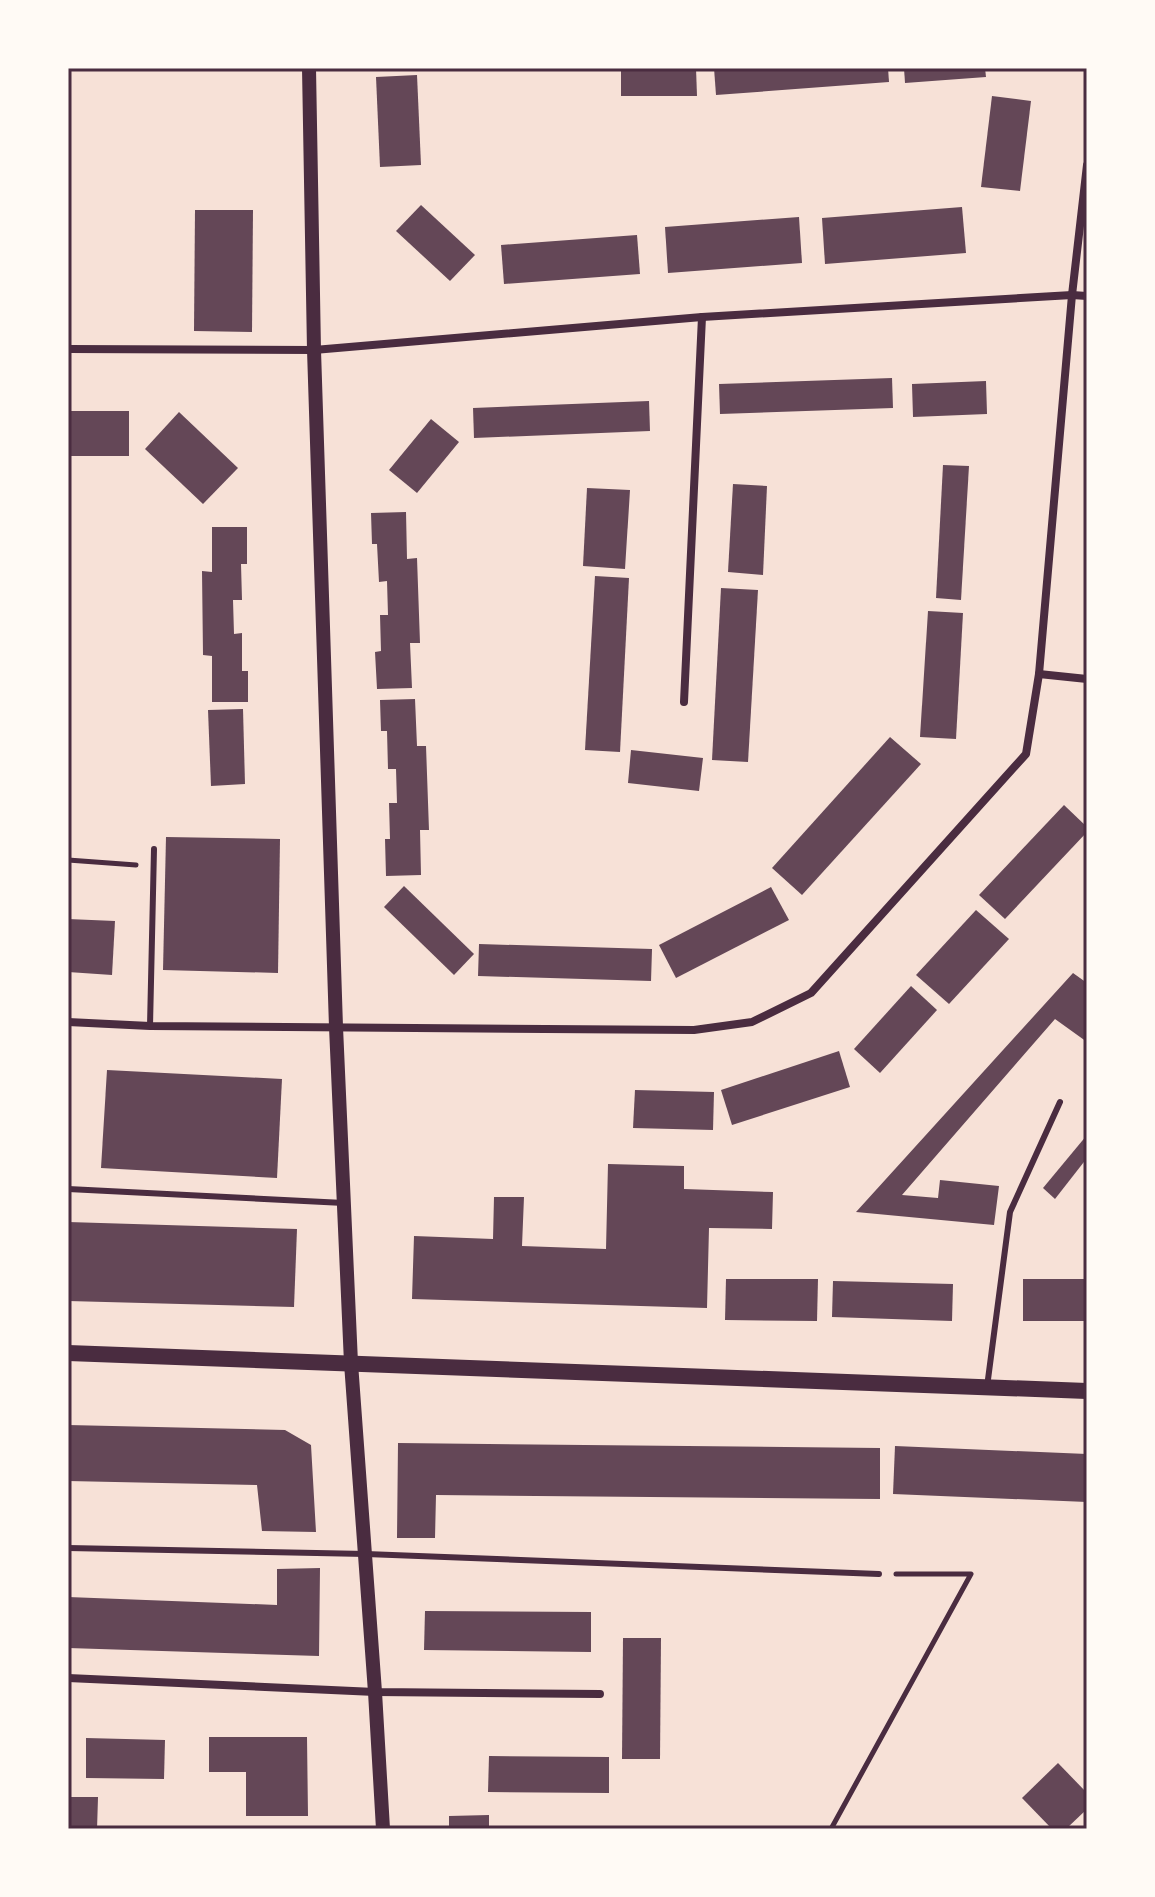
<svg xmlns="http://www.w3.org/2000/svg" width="1155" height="1897" viewBox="0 0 1155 1897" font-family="'Nunito Sans',sans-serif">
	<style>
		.building { fill: #644757 }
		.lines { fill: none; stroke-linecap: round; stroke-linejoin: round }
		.path { stroke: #4a2c40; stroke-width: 5 }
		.service { stroke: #4a2c40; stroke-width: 6 }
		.minor { stroke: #4a2c40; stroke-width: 8 }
		.tertiary { stroke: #4a2c40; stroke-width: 14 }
		.secondary { stroke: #4a2c40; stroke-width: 16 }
		.neatline { fill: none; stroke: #4a2c40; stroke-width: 3 }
	</style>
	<rect width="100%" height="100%" fill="#f7e1d7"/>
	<g class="building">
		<path d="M 621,68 L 696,68 L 697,96 L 621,96 Z"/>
		<path d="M 714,68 L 888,68 L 889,82 L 716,95 Z"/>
		<path d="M 904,68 L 985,68 L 986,77 L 905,83 Z"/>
		<path d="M 417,75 L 421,165 L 380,167 L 376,77 Z"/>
		<path d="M 992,96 L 1031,101 L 1020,191 L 981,187 Z"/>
		<path d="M 421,205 L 475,255 L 450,281 L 396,231 Z"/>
		<path d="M 962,207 L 966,253 L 825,264 L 822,218 Z"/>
		<path d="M 195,210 L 253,210 L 252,332 L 194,331 Z"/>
		<path d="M 799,217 L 802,263 L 668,273 L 665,227 Z"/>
		<path d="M 637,235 L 640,274 L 504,284 L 501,245 Z"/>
		<path d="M 892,378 L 893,408 L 720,414 L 719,384 Z"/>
		<path d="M 986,381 L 987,414 L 913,417 L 912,384 Z"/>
		<path d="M 649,401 L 650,431 L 474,438 L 473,408 Z"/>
		<rect x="68" y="411" width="61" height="45"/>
		<path d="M 179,412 L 238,468 L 203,504 L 145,449 Z"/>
		<path d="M 431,419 L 459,442 L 417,493 L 389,470 Z"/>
		<path d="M 943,465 L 969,466 L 961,600 L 936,598 Z"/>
		<path d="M 733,484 L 767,486 L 763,575 L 728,572 Z"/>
		<path d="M 587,488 L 630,490 L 625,569 L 583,566 Z"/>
		<path d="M 406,512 L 407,559 L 417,558 L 420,643 L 410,643 L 412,688 L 377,689 L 375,652 L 381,651 L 380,615 L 388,615 L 387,581 L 379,582 L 377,544 L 372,544 L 371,513 Z"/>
		<path d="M 212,527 L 247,527 L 247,564 L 241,564 L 242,600 L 233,600 L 234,634 L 242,633 L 242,671 L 248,671 L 248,702 L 212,702 L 212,656 L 203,655 L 202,571 L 212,572 Z"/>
		<path d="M 595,576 L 629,578 L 620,752 L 585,750 Z"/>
		<path d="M 721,588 L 758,590 L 748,762 L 712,760 Z"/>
		<path d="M 928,611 L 963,613 L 956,739 L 920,737 Z"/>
		<path d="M 415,699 L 417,746 L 426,746 L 429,830 L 420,830 L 421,875 L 386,876 L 385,839 L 390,839 L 389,803 L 397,803 L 396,769 L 388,769 L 387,731 L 381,731 L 380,700 Z"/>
		<path d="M 243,709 L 245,784 L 211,786 L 208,710 Z"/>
		<path d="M 890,737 L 921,764 L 802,895 L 772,868 Z"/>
		<path d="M 631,750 L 703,758 L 699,791 L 628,783 Z"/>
		<path d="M 1064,805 L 1087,827 L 1087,832 L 1005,919 L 979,895 Z"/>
		<path d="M 166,837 L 280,839 L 278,973 L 163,970 Z"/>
		<path d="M 404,886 L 474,954 L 454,975 L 384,907 Z"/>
		<path d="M 771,887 L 789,920 L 676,978 L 659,945 Z"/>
		<path d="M 976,910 L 1009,939 L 949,1004 L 916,975 Z"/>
		<path d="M 68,919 L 115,921 L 112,975 L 68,972 Z"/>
		<path d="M 479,944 L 652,949 L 651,981 L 478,976 Z"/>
		<path d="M 1073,973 L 1087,983 L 1087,1042 L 1055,1019 L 902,1195 L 938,1198 L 940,1180 L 999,1186 L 994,1225 L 856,1212 Z"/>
		<path d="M 911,986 L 937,1010 L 880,1073 L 854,1049 Z"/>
		<path d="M 839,1051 L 850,1087 L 732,1125 L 721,1090 Z"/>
		<path d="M 107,1070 L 282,1079 L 277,1178 L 101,1168 Z"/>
		<path d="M 635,1090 L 714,1092 L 713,1130 L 633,1128 Z"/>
		<path d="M 1087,1135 L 1087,1158 L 1055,1199 L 1043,1188 Z"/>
		<path d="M 608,1164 L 684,1166 L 684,1189 L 773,1192 L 772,1229 L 709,1228 L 707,1308 L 412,1299 L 414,1236 L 493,1239 L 494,1197 L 524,1197 L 522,1246 L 606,1249 Z"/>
		<path d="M 68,1222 L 297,1229 L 294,1307 L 68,1301 Z"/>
		<path d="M 726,1279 L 818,1279 L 817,1321 L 725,1320 Z"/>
		<rect x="1023" y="1279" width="64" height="42"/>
		<path d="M 833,1281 L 953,1284 L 952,1321 L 832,1317 Z"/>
		<path d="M 68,1425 L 285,1430 L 311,1445 L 316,1532 L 262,1531 L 257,1485 L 68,1481 Z"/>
		<path d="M 398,1443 L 880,1448 L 880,1499 L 436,1495 L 435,1538 L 397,1538 Z"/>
		<path d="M 895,1446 L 1087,1454 L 1087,1502 L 893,1494 Z"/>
		<path d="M 320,1568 L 319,1656 L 68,1648 L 68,1597 L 277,1605 L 277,1569 Z"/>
		<path d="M 425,1611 L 591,1612 L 591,1652 L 424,1650 Z"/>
		<path d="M 623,1638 L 661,1638 L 660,1759 L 622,1759 Z"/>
		<path d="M 209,1737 L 307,1737 L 308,1816 L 246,1816 L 246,1772 L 209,1772 Z"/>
		<path d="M 86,1738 L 165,1740 L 164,1779 L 86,1778 Z"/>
		<path d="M 489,1756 L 609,1757 L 609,1793 L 488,1792 Z"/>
		<path d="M 1058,1763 L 1087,1793 L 1087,1809 L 1066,1829 L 1052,1829 L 1022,1798 Z"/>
		<path d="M 68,1797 L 98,1797 L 97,1829 L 68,1829 Z"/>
		<path d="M 489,1815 L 489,1829 L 449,1829 L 449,1816 Z"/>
	</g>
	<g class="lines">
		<g class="path">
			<path d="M 68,860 L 136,865"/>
			<path d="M 831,1829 L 971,1574 L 896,1574"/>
		</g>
		<g class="service">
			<path d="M 150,1026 L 154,849"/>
			<path d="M 68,1189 L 344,1203"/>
			<path d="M 987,1387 L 1010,1212 L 1060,1102"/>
			<path d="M 68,1548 L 366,1554 L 879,1574"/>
		</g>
		<g class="minor">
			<path d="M 68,349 L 314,350 L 702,317 L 1072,295 L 1087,296"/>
			<path d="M 1039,674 L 1087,679"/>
			<path d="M 684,702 L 702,317"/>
			<path d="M 68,1022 L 150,1026 L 694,1030 L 752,1022 L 811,993 L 1026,754 L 1039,674 L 1072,295 L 1087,165"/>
			<path d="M 68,1678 L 375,1692 L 600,1694"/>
		</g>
		<path class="tertiary" d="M 309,68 L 314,350 L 336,1027 L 351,1363 L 375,1692 L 383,1829"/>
		<path class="secondary" d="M 68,1353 L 1087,1391"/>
	</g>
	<rect width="1155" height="1897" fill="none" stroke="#fffaf5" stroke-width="140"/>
	<rect x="70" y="70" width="1015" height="1757" class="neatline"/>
</svg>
